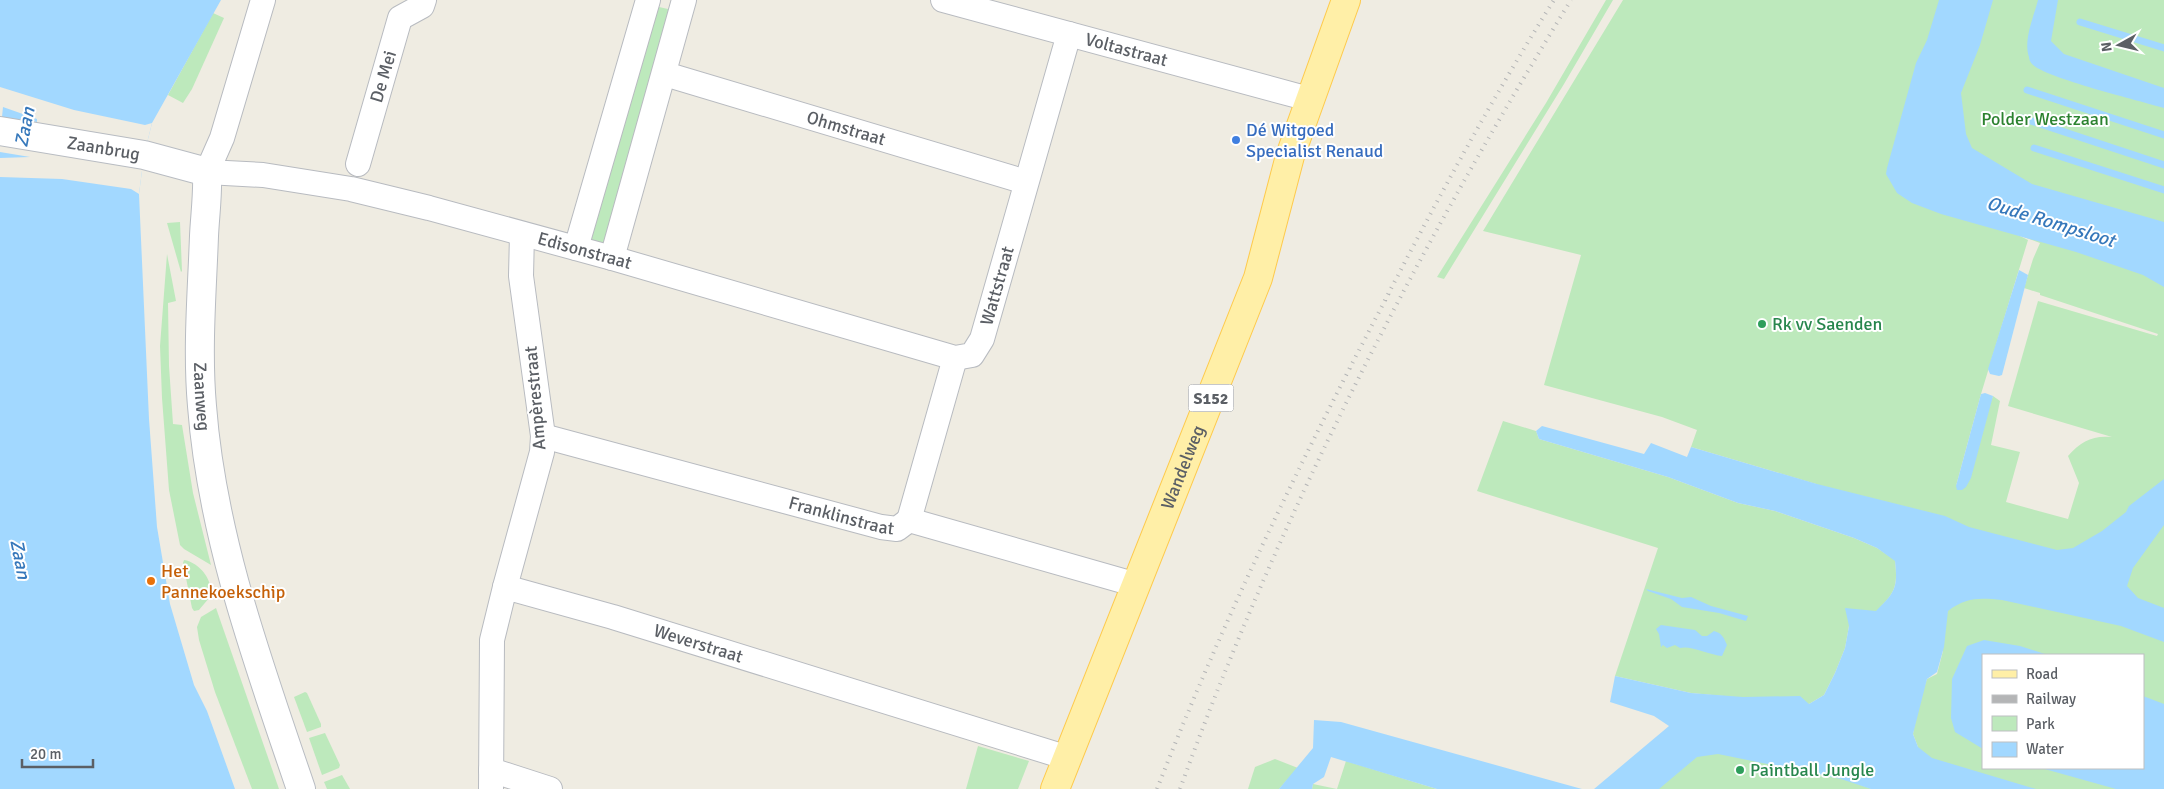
<svg xmlns="http://www.w3.org/2000/svg" width="2164" height="789" viewBox="0 0 2164 789" font-family="Signika,sans-serif">
	<style>
		.green { fill: #bde9bc; fill-rule: evenodd }
		.water { fill: #a2d8ff }
		.pier { fill: #efece2; fill-rule: evenodd }
		.lines { fill: none; stroke-linecap: round; stroke-linejoin: round }
		.stream { stroke: #a2d8ff; stroke-width: 7 }
		.street-casing { stroke: #b8bbc0; stroke-width: 26 }
		.secondary-casing { stroke: #b8bcc2; stroke-width: 30 }
		.primary-casing { stroke: #feca4c; stroke-width: 30 }
		.street { stroke: #fff; stroke-width: 24 }
		.secondary { stroke: #fff; stroke-width: 28 }
		.primary { stroke: #ffefa7; stroke-width: 28 }
		.rail { stroke: #b4b5b6; stroke-width: 4; stroke-dasharray: 1 6; stroke-linecap: butt }
		.shop-dot { fill: #3f7fe0; stroke: #fff; stroke-width: 2 }
		.leisure-dot { fill: #2e9e5b; stroke: #fff; stroke-width: 2 }
		.food-dot { fill: #e8710a; stroke: #fff; stroke-width: 2 }
		.labels { text-anchor: middle; stroke-width: 4; stroke-linejoin: round; paint-order: stroke }
		.shield { fill: #fff; stroke: #8c8f93; stroke-width: 1 }
		.shield-label { font-size: 16px; font-weight: bold; fill: #5b5f65 }
		.street-label { font-size: 18px; fill: #5b5f65; stroke: #fff }
		.park-label { font-size: 18px; fill: #2c822f; stroke: #fff }
		.shop-label { font-size: 18px; fill: #366cbe; stroke: #fff; text-anchor: start }
		.leisure-label { font-size: 18px; fill: #27864d; stroke: #fff; text-anchor: start }
		.food-label { font-size: 18px; fill: #c56008; stroke: #fff; text-anchor: start }
		.water-label { font-size: 19px; font-style: italic; fill: #3678bb; stroke: #fff }
	</style>
	<rect width="100%" height="100%" fill="#efece2"/>
	<g class="green">
		<path d="M 1606,0 L 1613,0 L 1564,84 L 1444,279 L 1437,277 L 1546,103 Z"/>
		<path d="M 1623,0 L 2164,0 L 2164,789 L 1892,789 L 1918,747 L 1913,734 L 1918,705 L 1927,679 L 1937,674 L 1943,651 L 1942,629 L 1948,610 L 1816,484 L 1691,447 L 1697,430 L 1662,417 L 1544,385 L 1581,255 L 1483,231 ZM 2016,234 L 2040,243 L 2033,259 L 2024,288 L 2040,293 L 2040,295 L 2158,334 L 2157,336 L 2038,301 L 2008,406 L 2112,437 C 2093,435 2081,441 2068,456 L 2079,483 L 2068,519 L 2006,502 L 2020,452 L 1991,445 L 2000,401 L 1993,396 L 1956,486 L 1981,394 L 2028,240 ZM 1983,655 L 2143,655 L 2143,768 L 1983,768 Z"/>
		<path d="M 659,7 L 668,9 L 672,20 L 609,247 L 585,238 L 652,11 Z"/>
		<path d="M 213,13 L 224,18 L 192,89 L 183,103 L 168,95 Z"/>
		<path d="M 180,222 L 182,271 L 181,272 L 167,223 Z"/>
		<path d="M 167,254 L 176,301 L 168,303 L 169,366 L 173,424 L 182,425 L 193,493 L 211,565 L 184,549 L 180,545 L 169,490 L 162,398 L 160,346 Z"/>
		<path d="M 1503,421 L 1536,431 L 1539,439 L 1668,477 L 1738,503 L 1775,511 L 1854,538 L 1877,548 L 1895,560 C 1898,588 1895,592 1876,612 L 1862,611 L 1849,626 L 1845,648 L 1835,673 L 1824,695 L 1809,704 L 1691,693 L 1615,676 L 1658,548 L 1477,491 Z"/>
		<path d="M 184,560 C 199,562 216,582 209,598 C 206,602 202,606 199,610 L 194,611 L 192,608 L 183,563 Z"/>
		<path d="M 216,608 L 279,789 L 252,789 L 215,692 L 199,640 L 197,627 L 201,617 Z"/>
		<path d="M 305,692 L 307,693 L 321,724 L 321,727 L 307,732 L 294,697 Z"/>
		<path d="M 325,733 L 340,765 L 339,768 L 322,775 L 309,738 Z"/>
		<path d="M 978,746 L 1029,761 L 1018,789 L 966,789 Z"/>
		<path d="M 1714,746 L 1841,778 L 1872,789 L 1651,789 L 1696,753 Z"/>
		<path d="M 1275,759 L 1298,768 L 1279,789 L 1248,789 L 1255,767 Z"/>
		<path d="M 1346,761 L 1437,789 L 1312,789 L 1313,784 L 1337,789 Z"/>
		<path d="M 342,775 L 350,789 L 327,789 L 324,782 Z"/>
	</g>
	<g class="water">
		<path d="M 0,0 L 221,0 L 152,123 L 144,155 L 139,194 L 149,419 L 157,527 L 170,604 L 194,685 L 207,711 L 235,789 L 0,789 Z"/>
		<path d="M 1939,0 L 1993,0 L 1980,45 L 1961,93 L 1966,134 L 1972,148 L 2032,184 L 2164,222 L 2164,287 L 2143,275 L 2076,252 L 1941,214 L 1912,203 L 1897,193 L 1886,174 L 1887,168 L 1916,63 L 1927,40 Z"/>
		<path d="M 2038,0 L 2058,0 L 2051,41 L 2064,54 L 2164,88 L 2164,108 C 2141,101 2045,78 2032,64 C 2030,62 2029,59 2029,57 C 2023,40 2034,16 2038,0 Z"/>
		<path d="M 2019,270 L 2028,275 L 2002,375 L 1999,376 L 1990,374 L 1988,369 Z"/>
		<path d="M 1985,393 L 1993,396 L 1971,478 L 1966,487 L 1962,490 L 1957,490 L 1956,486 L 1981,394 Z"/>
		<path d="M 1542,426 L 1644,454 L 1651,443 L 1687,457 L 1691,447 L 1817,484 L 1945,516 L 1969,527 L 2057,550 L 2073,548 L 2102,531 L 2126,512 L 2129,506 L 2164,479 L 2164,525 L 2133,568 L 2127,586 L 2138,598 L 2164,608 L 2164,642 L 2121,626 L 2002,600 C 1979,598 1967,597 1948,611 L 1944,647 L 1937,672 L 1927,679 L 1913,734 L 1918,747 L 1932,758 L 2036,789 L 1871,789 L 1841,779 L 1718,754 L 1697,757 L 1659,789 L 1594,789 L 1669,726 L 1654,716 L 1610,702 L 1615,676 L 1691,693 L 1743,697 L 1800,696 L 1809,704 L 1824,695 L 1835,673 L 1845,648 L 1849,626 L 1845,608 L 1876,611 C 1895,592 1898,588 1895,561 L 1877,548 L 1854,538 L 1775,511 L 1738,503 L 1668,477 L 1539,439 L 1536,431 Z"/>
		<path d="M 1646,589 L 1682,598 L 1691,597 L 1711,606 L 1748,616 L 1746,621 L 1719,613 L 1682,607 L 1671,599 L 1648,591 Z"/>
		<path d="M 1661,625 L 1695,630 L 1702,636 L 1707,636 L 1714,631 C 1722,633 1724,638 1727,645 L 1722,656 C 1710,655 1690,645 1680,648 L 1675,645 L 1667,648 L 1663,645 L 1661,647 L 1659,634 L 1656,629 Z"/>
		<path d="M 1984,640 L 2020,646 L 2048,655 L 1983,655 L 1983,749 L 1955,732 L 1951,718 L 1952,679 L 1967,646 Z"/>
		<path d="M 2143,696 L 2164,704 L 2164,789 L 2116,789 L 2041,768 L 2143,768 Z"/>
		<path d="M 1314,720 L 1341,722 L 1582,789 L 1437,789 L 1331,757 L 1324,777 L 1313,784 L 1312,789 L 1279,789 L 1313,748 Z"/>
	</g>
	<path class="pier" d="M 0,87 L 74,110 L 145,125 L 152,123 L 144,155 L 139,194 L 131,189 L 62,179 L 0,177 L 0,158 L 30,157 L 0,152 ZM 3,107 L 37,119 L 37,122 L 2,117 Z"/>
	<g class="lines">
		<g class="stream">
			<path d="M 2080,22 L 2164,48"/>
			<path d="M 2027,90 L 2164,135"/>
			<path d="M 2022,118 L 2164,165"/>
			<path d="M 2034,148 L 2164,190"/>
		</g>
		<g class="street-casing">
			<g id="street">
				<path id="s1" d="M 263,0 L 222,138 L 207,172 L 263,175 L 351,189 L 429,208 L 612,258 L 955,358 L 972,355 L 982,339 L 1069,34"/>
				<path id="s2" d="M 943,0 L 1309,99"/>
				<path id="s3" d="M 665,74 L 1026,182"/>
				<path id="s4" d="M 358,164 L 400,18 L 422,6 L 424,0"/>
				<path d="M 576,248 L 648,0"/>
				<path d="M 612,258 L 684,0"/>
				<path id="s5" d="M 543,436 L 881,527 L 897,529 L 909,520"/>
				<path d="M 909,520 L 1137,585"/>
				<path d="M 909,520 L 955,358"/>
				<path d="M 505,587 L 542,452 L 543,436 L 521,276 L 522,234"/>
				<path d="M 491,770 L 550,789"/>
				<path id="s6" d="M 491,789 L 492,640 L 505,587 L 613,617 L 1068,758"/>
			</g>
		</g>
		<g class="secondary-casing">
			<g id="secondary">
				<path id="s7" d="M 0,131 L 144,155 L 207,172 C 208,194 205,215 204,236 C 202,292 197,350 202,406 C 212,538 259,665 301,789"/>
			</g>
		</g>
		<g class="primary-casing">
			<g id="primary">
				<path id="s8" d="M 1055,789 L 1258,278 L 1290,156 L 1346,0"/>
			</g>
		</g>
		<use href="#street" class="street"/>
		<use href="#secondary" class="secondary"/>
		<use href="#primary" class="primary"/>
		<g class="rail">
			<path d="M 1157,789 C 1221,625 1298,466 1380,310 C 1434,205 1491,100 1554,0"/>
			<path d="M 1180,789 C 1280,513 1417,250 1571,0"/>
		</g>
	</g>
	<circle class="shop-dot" cx="1236" cy="140" r="5"/>
	<g class="leisure-dot">
		<circle cx="1762" cy="324" r="5"/>
		<circle cx="1740" cy="770" r="5"/>
	</g>
	<circle class="food-dot" cx="151" cy="581" r="5"/>
	<g class="labels">
		<rect class="shield" x="1188.5" y="384.5" width="45" height="27" rx="4"/>
		<g class="shield-label">
			<text x="1211" y="404">S152</text>
		</g>
		<g class="street-label">
			<text dy="6" stroke="none"><textPath href="#s2" startOffset="190">Voltastraat</textPath></text>
			<text dy="6" stroke="none"><textPath href="#s4" startOffset="91">De Mei</textPath></text>
			<text dy="6" stroke="none"><textPath href="#s3" startOffset="189">Ohmstraat</textPath></text>
			<text dy="6" stroke="none"><textPath href="#s7" startOffset="105">Zaanbrug</textPath></text>
			<text dy="6" stroke="none"><textPath href="#s1" startOffset="568">Edisonstraat</textPath></text>
			<text dy="6" stroke="none"><textPath href="#s1" startOffset="1045">Wattstraat</textPath></text>
			<text dy="6" stroke="none"><textPath href="#s7" startOffset="436">Zaanweg</textPath></text>
			<text transform="translate(535 398) rotate(-95)" y="6">Ampèrestraat</text>
			<text dy="6" stroke="none"><textPath href="#s8" startOffset="346">Wandelweg</textPath></text>
			<text dy="6" stroke="none"><textPath href="#s5" startOffset="309">Franklinstraat</textPath></text>
			<text dy="6" stroke="none"><textPath href="#s6" startOffset="405">Weverstraat</textPath></text>
		</g>
		<g class="park-label">
			<text x="2045" y="125">Polder Westzaan</text>
		</g>
		<g class="shop-label">
			<text x="1246" y="136">Dé Witgoed<tspan x="1246" dy="21">Specialist Renaud</tspan></text>
		</g>
		<g class="leisure-label">
			<text x="1772" y="330">Rk vv Saenden</text>
			<text x="1750" y="776">Paintball Jungle</text>
		</g>
		<g class="food-label">
			<text x="161" y="577">Het<tspan x="161" dy="21">Pannekoekschip</tspan></text>
		</g>
		<g class="water-label">
			<text transform="translate(24 127) rotate(-79)" y="7">Zaan</text>
			<text transform="translate(2051 221) rotate(17)" y="7">Oude Rompsloot</text>
			<text transform="translate(21 559) rotate(79)" y="7">Zaan</text>
		</g>
	</g>
	<rect x="1982" y="654" width="162" height="115" fill="#ffffff" stroke="#bdbfc1"/>
	<rect x="1992" y="670" width="25" height="8" fill="#ffefa7" stroke="#bdbfc1"/>
	<text x="2026" y="679" font-size="15" fill="#5b5f65">Road</text>
	<rect x="1992" y="695" width="25" height="8" fill="#b4b5b6" stroke="#bdbfc1"/>
	<text x="2026" y="704" font-size="15" fill="#5b5f65">Railway</text>
	<rect x="1992" y="716" width="25" height="15" fill="#bde9bc" stroke="#bdbfc1"/>
	<text x="2026" y="729" font-size="15" fill="#5b5f65">Park</text>
	<rect x="1992" y="742" width="25" height="15" fill="#a2d8ff" stroke="#bdbfc1"/>
	<text x="2026" y="754" font-size="15" fill="#5b5f65">Water</text>
	<g transform="translate(2119 45) rotate(262)" stroke="#ffffff" stroke-width="4" paint-order="stroke">
	<path d="M0-4L9 19L0 12L-9 19Z" fill="#5b5f65"/>
	<text y="-8" font-size="14" font-weight="bold" text-anchor="middle" fill="#5b5f65">N</text>
	</g>
	<path d="M22 759v8h71v-8" fill="none" stroke="#5b5f65" stroke-width="2.5"/>
	<text x="30" y="759" font-size="15" fill="#5b5f65" stroke="#ffffff" stroke-width="4" paint-order="stroke">20 m</text>
</svg>
